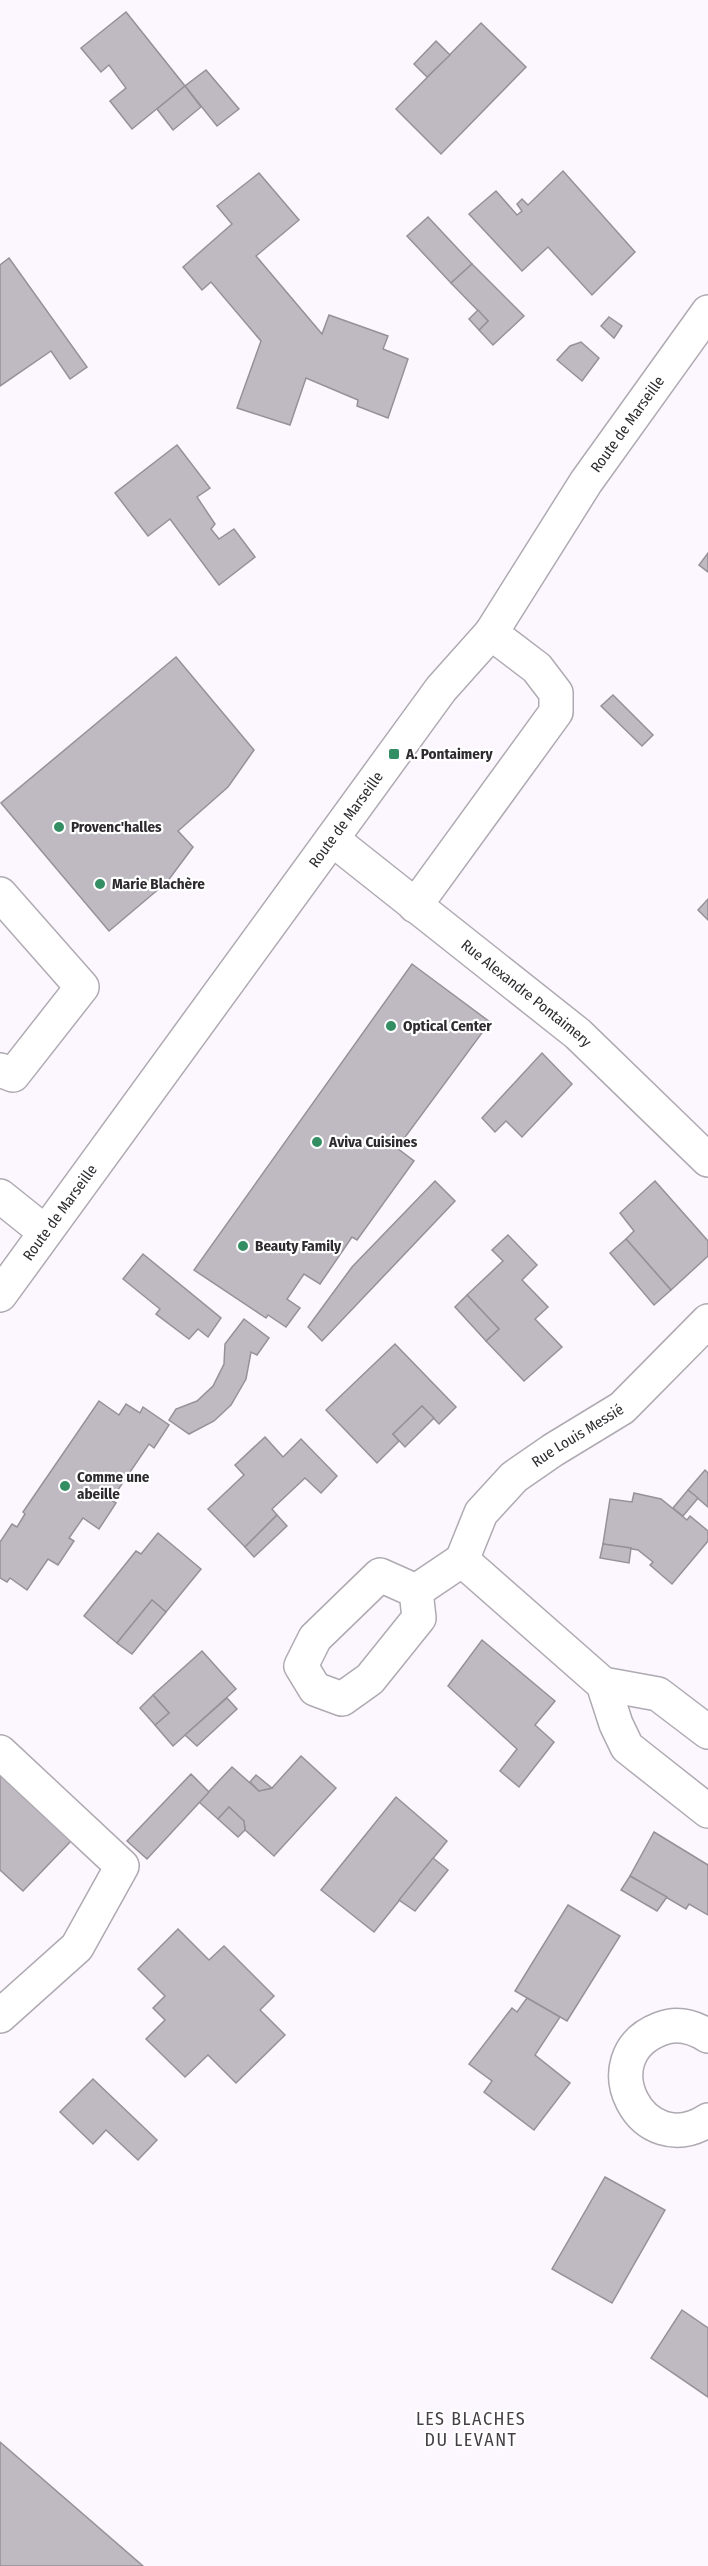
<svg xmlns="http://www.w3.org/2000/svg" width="708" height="2566" viewBox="0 0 708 2566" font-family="'Fira Sans Condensed',sans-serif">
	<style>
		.building { fill: #bfbac2; stroke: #969199; stroke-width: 1.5 }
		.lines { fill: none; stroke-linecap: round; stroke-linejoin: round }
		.minor-casing { stroke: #afaab2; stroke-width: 36 }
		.major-casing { stroke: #afaab2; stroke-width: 36 }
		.minor { stroke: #fff; stroke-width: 33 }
		.major { stroke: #fff; stroke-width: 33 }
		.poi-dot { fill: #348e64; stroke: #fff; stroke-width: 2 }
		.labels { text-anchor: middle; stroke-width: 4.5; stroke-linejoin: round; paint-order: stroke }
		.street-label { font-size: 15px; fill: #2d2b2e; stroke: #fff }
		.poi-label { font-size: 15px; font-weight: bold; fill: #2d2b2e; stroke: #fff; text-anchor: start }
		.quarter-label { font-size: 18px; letter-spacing: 1.5px; fill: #454047; stroke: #fff }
	</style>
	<rect width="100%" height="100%" fill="#fcf6ff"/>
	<g class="building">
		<path d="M 126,12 L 185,86 L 132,129 L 110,101 L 126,88 L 109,65 L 101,72 L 81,48 Z"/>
		<path d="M 481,23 L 526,67 L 441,154 L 396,109 Z"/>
		<path d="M 436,41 L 450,55 L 427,77 L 414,64 Z"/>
		<path d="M 206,70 L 239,109 L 217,126 L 185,86 Z"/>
		<path d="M 185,86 L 201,107 L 173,130 L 157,109 Z"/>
		<path d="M 563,171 L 635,252 L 592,295 L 548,247 L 522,271 L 469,214 L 496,191 L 517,215 L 522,211 L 517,204 L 522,199 L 528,205 Z"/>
		<path d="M 259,173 L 299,220 L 256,256 L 322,334 L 329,315 L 388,336 L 383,349 L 408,359 L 388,418 L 357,406 L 358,400 L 306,378 L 290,425 L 237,408 L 261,341 L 211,282 L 202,290 L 183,267 L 232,224 L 217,206 Z"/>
		<path d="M 428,217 L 472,264 L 451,283 L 407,236 Z"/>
		<path d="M 9,258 L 87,367 L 70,379 L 51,351 L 0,386 L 0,265 Z"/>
		<path d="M 472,264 L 524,316 L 493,345 L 479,330 L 488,321 L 451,283 Z"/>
		<path d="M 478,310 L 488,321 L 479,330 L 469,319 Z"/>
		<path d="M 609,317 L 622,326 L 614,338 L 601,326 Z"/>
		<path d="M 581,342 L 599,358 L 582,381 L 557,360 L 570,346 Z"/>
		<path d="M 177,445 L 210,488 L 197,497 L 215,524 L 211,529 L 219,539 L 234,529 L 255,557 L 219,585 L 170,519 L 148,536 L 115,493 Z"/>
		<path d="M 708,553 L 708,572 L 699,565 Z"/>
		<path d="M 176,657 L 254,750 L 228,787 L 178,831 L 193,847 L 167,882 L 109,931 L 1,803 Z"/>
		<path d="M 613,695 L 653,735 L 642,746 L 601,706 Z"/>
		<path d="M 708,899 L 708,920 L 698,910 Z"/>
		<path d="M 412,964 L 490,1022 L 397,1148 L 414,1161 L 357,1240 L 352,1237 L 320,1284 L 304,1274 L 287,1299 L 300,1308 L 286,1327 L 268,1315 L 266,1318 L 194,1270 Z"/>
		<path d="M 542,1053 L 572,1084 L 522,1137 L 506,1121 L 495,1132 L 482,1118 Z"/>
		<path d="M 435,1181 L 455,1201 L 322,1341 L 308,1327 L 352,1267 Z"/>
		<path d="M 655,1181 L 708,1241 L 708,1256 L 671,1290 L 626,1239 L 634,1231 L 620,1213 Z"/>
		<path d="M 508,1235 L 537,1265 L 522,1280 L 548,1307 L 535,1319 L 562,1347 L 524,1381 L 486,1341 L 499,1329 L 467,1295 L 503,1261 L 492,1250 Z"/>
		<path d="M 626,1239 L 671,1290 L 654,1305 L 610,1253 Z"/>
		<path d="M 143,1254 L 221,1318 L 208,1337 L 198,1329 L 189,1339 L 156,1314 L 160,1309 L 123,1279 Z"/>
		<path d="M 467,1295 L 499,1329 L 486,1341 L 455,1307 Z"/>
		<path d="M 244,1319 L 269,1338 L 257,1355 L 251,1352 L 246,1379 L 231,1405 L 214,1421 L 189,1434 L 169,1420 L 176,1409 L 197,1401 L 213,1386 L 224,1364 L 225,1344 Z"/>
		<path d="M 395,1344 L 456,1407 L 439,1424 L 422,1406 L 393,1434 L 399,1441 L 377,1463 L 326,1410 Z"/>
		<path d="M 99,1401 L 119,1415 L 126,1404 L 140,1413 L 143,1407 L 169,1425 L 154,1448 L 149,1444 L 111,1500 L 116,1503 L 99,1529 L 83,1518 L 69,1538 L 74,1541 L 58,1565 L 48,1559 L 27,1590 L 10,1578 L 7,1582 L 0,1578 L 0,1542 L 12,1524 L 17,1527 L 25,1514 L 23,1512 Z"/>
		<path d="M 422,1406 L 434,1418 L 405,1447 L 393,1434 Z"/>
		<path d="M 265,1437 L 283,1457 L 301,1439 L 337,1476 L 321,1493 L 305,1478 L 272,1509 L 277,1515 L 245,1547 L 208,1509 L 244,1475 L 235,1465 Z"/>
		<path d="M 705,1470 L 708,1473 L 708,1507 L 688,1490 Z"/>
		<path d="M 688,1490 L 698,1498 L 683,1516 L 673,1508 Z"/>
		<path d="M 634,1493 L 661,1499 L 687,1520 L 690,1516 L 708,1531 L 708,1541 L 672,1584 L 650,1565 L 653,1562 L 638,1550 L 603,1544 L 610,1499 L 632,1502 Z"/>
		<path d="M 277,1515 L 287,1526 L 254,1557 L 245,1547 Z"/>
		<path d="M 158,1533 L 201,1569 L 166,1612 L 152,1600 L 117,1643 L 84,1616 L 136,1551 L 141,1554 Z"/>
		<path d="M 603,1544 L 631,1548 L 629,1563 L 600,1558 Z"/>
		<path d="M 152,1600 L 166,1612 L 132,1654 L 117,1643 Z"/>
		<path d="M 482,1640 L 555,1701 L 535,1725 L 554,1742 L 519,1787 L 500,1771 L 517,1749 L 448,1686 Z"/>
		<path d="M 202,1651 L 236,1689 L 173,1746 L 155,1725 L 169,1713 L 153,1695 Z"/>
		<path d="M 153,1695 L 169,1713 L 155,1725 L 140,1708 Z"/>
		<path d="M 227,1698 L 237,1709 L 197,1746 L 185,1735 Z"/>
		<path d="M 301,1756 L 336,1788 L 274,1856 L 245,1830 L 244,1821 L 229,1807 L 218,1819 L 199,1802 L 232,1767 L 259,1791 L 272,1788 Z"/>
		<path d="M 0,1772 L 71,1841 L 23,1891 L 0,1870 Z"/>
		<path d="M 191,1774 L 209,1792 L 147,1859 L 127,1841 Z"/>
		<path d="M 256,1775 L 272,1788 L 259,1791 L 250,1782 Z"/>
		<path d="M 396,1797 L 447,1841 L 374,1932 L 321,1890 Z"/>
		<path d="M 229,1807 L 244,1821 L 245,1830 L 238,1837 L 218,1819 Z"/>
		<path d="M 654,1832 L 708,1865 L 708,1915 L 689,1904 L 686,1909 L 630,1876 Z"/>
		<path d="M 433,1858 L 448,1870 L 415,1911 L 399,1900 Z"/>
		<path d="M 630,1876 L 667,1897 L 657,1911 L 621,1890 Z"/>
		<path d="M 568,1905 L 620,1936 L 567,2021 L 515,1991 Z"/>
		<path d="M 178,1929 L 209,1960 L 224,1946 L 274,1996 L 260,2010 L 285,2035 L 236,2083 L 208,2055 L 185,2077 L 146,2039 L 165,2020 L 153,2008 L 165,1996 L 138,1969 Z"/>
		<path d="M 527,1998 L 560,2017 L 535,2055 L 570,2083 L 534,2130 L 484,2092 L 492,2081 L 469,2064 L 512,2008 L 517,2012 Z"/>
		<path d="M 93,2079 L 157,2140 L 138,2160 L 106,2130 L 93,2144 L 60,2112 Z"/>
		<path d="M 605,2177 L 665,2210 L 612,2303 L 552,2269 Z"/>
		<path d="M 682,2310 L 708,2328 L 708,2397 L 651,2358 Z"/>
		<path d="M 0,2442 L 143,2566 L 0,2566 Z"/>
	</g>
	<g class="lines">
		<g class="minor-casing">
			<g id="minor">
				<path id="s1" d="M 332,839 L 578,1034 L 708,1160"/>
				<path d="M 0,894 L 82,987 L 13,1075 L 0,1070"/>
				<path d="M 415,906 L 556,712 L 556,693 L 537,668 L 491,633"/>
				<path d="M 0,1196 L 45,1232"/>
				<path d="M 462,1560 L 603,1684 L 616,1724 L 627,1747 L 708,1811"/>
				<path d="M 380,1575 L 416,1591 L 419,1618 L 370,1679 L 342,1699 L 315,1689 L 301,1666 L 315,1638 Z"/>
				<path id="s2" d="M 416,1591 L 462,1560 L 481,1513 L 514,1477 L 553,1450 L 622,1408 L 708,1321"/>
				<path d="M 603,1684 L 658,1694 L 708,1732"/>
				<path d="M 0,1752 L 122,1866 L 77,1947 L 0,2016"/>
				<path d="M 708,2036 C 694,2027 677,2022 660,2029 C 588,2057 642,2163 708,2120"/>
			</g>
		</g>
		<g class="major-casing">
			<g id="major">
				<path id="s3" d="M 0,1295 L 441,689 L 491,633 L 586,482 L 708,312"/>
			</g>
		</g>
		<use href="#minor" class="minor"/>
		<use href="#major" class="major"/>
	</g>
	<g class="poi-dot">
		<rect x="388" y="748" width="12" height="12" rx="3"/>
		<circle cx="59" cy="827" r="6"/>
		<circle cx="100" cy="884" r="6"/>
		<circle cx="391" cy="1026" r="6"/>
		<circle cx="317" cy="1142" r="6"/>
		<circle cx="243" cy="1246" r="6"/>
		<circle cx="65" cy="1486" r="6"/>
	</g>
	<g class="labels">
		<g class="street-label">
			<text dy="5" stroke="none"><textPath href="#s3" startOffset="1074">Route de Marseille</textPath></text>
			<text dy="5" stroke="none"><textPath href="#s3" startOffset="588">Route de Marseille</textPath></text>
			<text dy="5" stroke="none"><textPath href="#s1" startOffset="248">Rue Alexandre Pontaimery</textPath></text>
			<text dy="5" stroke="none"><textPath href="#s3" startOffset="102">Route de Marseille</textPath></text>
			<text dy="5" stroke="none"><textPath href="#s2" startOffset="231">Rue Louis Messié</textPath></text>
		</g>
		<g class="poi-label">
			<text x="406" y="759">A. Pontaimery</text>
			<text x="71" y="832">Provenc'halles</text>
			<text x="112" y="889">Marie Blachère</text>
			<text x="403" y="1031">Optical Center</text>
			<text x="329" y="1147">Aviva Cuisines</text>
			<text x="255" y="1251">Beauty Family</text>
			<text x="77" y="1482">Comme une<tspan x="77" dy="17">abeille</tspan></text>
		</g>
		<g class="quarter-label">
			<text x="471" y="2425">LES BLACHES<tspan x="471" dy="21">DU LEVANT</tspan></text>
		</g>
	</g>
</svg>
